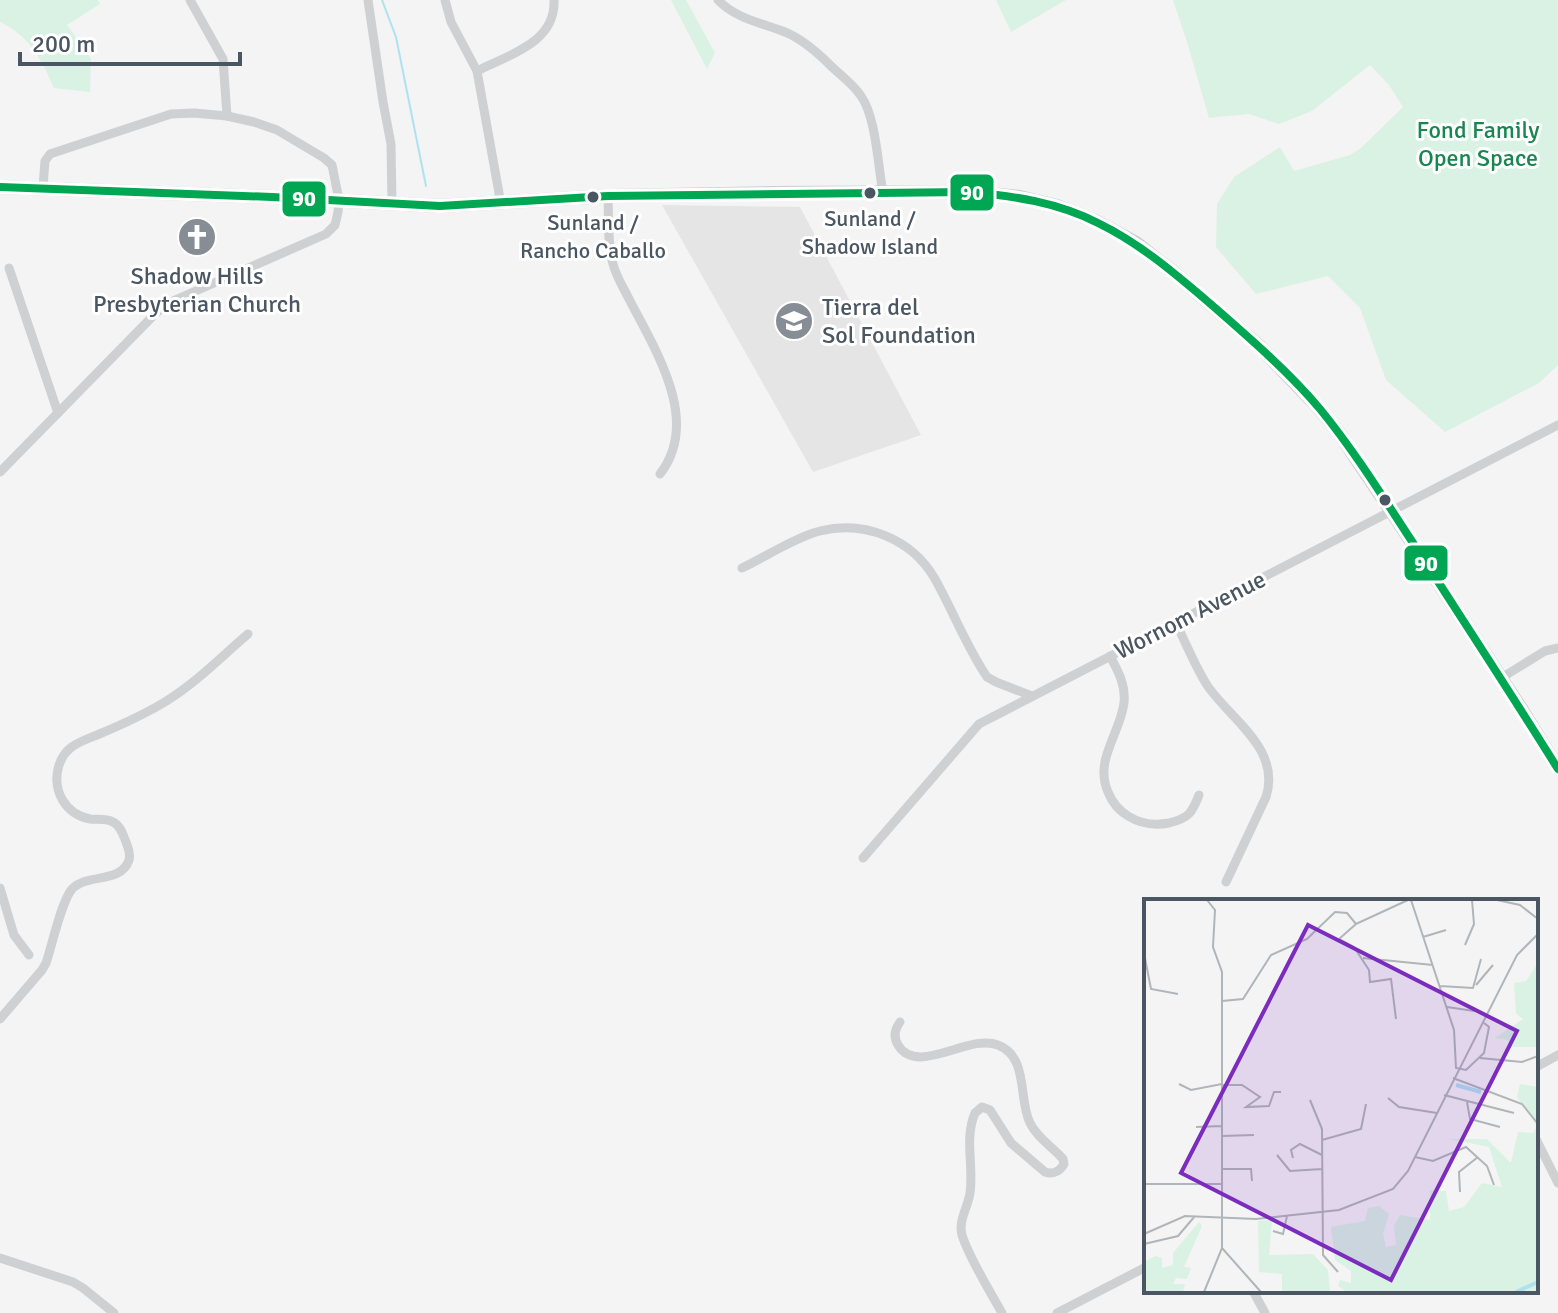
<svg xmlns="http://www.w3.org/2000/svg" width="1558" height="1313" viewBox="0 0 1558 1313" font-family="Signika,sans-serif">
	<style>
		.education { fill: #e6e5e6 }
		.green { fill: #d9f2e3 }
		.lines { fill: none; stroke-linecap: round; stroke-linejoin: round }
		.stream { stroke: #aee2f0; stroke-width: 2 }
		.street { stroke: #ced0d2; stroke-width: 9 }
		.primary { stroke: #caced1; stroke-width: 14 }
		.bus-1-casing { stroke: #fff; stroke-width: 14 }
		.bus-1 { stroke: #00a651; stroke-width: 8 }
		.bus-dot { fill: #4a5661; stroke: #fff; stroke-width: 3 }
		.labels { text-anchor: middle; stroke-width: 6; stroke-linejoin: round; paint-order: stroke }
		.bus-label { font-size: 22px; fill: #4a5661; stroke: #fff }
		.park-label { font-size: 24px; fill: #17864f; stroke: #fff }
		.poi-label { font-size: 24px; fill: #4a5661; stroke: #fff }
		.street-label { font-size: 24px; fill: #4a5661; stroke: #fff }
		.inset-river { fill: none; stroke: #aee2f0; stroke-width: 4 }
		.inset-road { fill: none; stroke: #b0b5b9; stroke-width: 2 }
		.view { fill: #7b2cbf; fill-opacity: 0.15; stroke: #7b2cbf; stroke-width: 4 }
		.inset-edge { fill: none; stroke: #4a5661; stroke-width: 4 }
		.line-badge { stroke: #fff; stroke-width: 3 }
		.badge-label { font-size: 22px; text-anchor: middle; font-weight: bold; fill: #fff }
	</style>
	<rect width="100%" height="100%" fill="#f4f4f4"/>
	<path class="education" d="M 662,205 L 800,207 L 921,435 L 813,472 Z"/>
	<g class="green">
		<path d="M 0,0 L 98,0 L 100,4 L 67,25 L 91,59 L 90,92 L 54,88 C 41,59 30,36 0,22 Z"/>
		<path d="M 671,0 L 686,0 L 715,53 L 707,69 Z"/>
		<path d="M 996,0 L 1066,0 L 1011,32 Z"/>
		<path d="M 1173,0 L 1558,0 L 1558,365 L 1539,383 L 1445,432 L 1386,380 L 1360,308 L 1328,276 L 1256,294 L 1216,247 L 1217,204 L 1234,177 L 1280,147 L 1294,171 L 1350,155 L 1361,148 L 1403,107 L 1389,85 L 1370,65 L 1312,111 L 1279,124 L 1249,114 L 1209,118 L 1187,42 Z"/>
	</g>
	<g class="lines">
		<path class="stream" d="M 382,0 L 396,37 L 426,186"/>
		<g class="street">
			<path d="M 190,0 L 223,59 L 227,116"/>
			<path d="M 368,0 L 383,102 L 391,144 L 392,203"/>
			<path d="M 445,0 L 451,22 L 477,71 L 501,204"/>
			<path d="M 718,0 C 736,19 762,23 785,32 C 802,39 817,52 830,65 C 840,75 853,84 861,96 C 876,117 878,166 883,193"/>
			<path d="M 477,71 C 508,55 556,43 554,0"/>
			<path d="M 608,196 C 609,218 607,243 613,264 C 616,276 623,287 628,297 C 654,348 702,420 660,474"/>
			<path d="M 9,268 L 58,413"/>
			<path d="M 0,472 L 152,317 L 166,304 L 326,234 L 335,225 L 338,212 L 339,200 L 332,165 L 324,158 L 277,130 L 254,122 L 227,116 L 194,113 L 171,114 L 50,154 L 45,161 L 43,187"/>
			<path d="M 742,568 C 765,557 796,537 820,531 C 865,520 912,539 935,579 C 953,611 966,646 987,677 L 996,682 L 1032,696"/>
			<path d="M 1175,621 C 1185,641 1197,671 1209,688 C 1233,721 1281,750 1266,797 L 1226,882"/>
			<path d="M 1110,656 C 1118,671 1126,685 1124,703 C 1120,734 1094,760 1108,792 C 1112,802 1118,810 1128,816 C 1141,824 1154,826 1169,823 C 1189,818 1192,813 1199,795"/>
			<path d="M 1501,678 L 1545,651 L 1558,648"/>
			<path d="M 863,858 L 979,724 L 1558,425"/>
			<path d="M 0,888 L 14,935 L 29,955"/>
			<path d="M 0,1019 L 42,970 L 46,963 C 52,946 61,902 72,889 C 87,873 121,884 129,860 C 131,853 128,848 126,842 C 123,835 121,826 113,822 C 106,818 97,820 90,819 C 65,814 53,791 58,769 C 63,747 79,742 97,735 C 121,725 146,714 168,700 C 197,682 222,656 248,634"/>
			<path d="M 900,1022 C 895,1029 893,1037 898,1045 C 917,1077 969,1033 998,1045 C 1029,1057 1018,1099 1030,1123 C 1038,1139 1052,1146 1063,1159 L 1064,1164 C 1060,1171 1053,1175 1045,1172 L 1011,1143 L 990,1110 L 982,1107 L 975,1113 C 964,1139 974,1166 970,1193 C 968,1207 958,1221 962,1235 C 969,1258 990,1291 1002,1313"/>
			<path d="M 1536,1067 L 1558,1055"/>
			<path d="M 1536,1139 L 1558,1183"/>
			<path d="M 0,1258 L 73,1282 L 83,1288 L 114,1313"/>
			<path d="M 1253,1291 L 1265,1313"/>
			<path d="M 1057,1313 L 1146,1267"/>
		</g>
		<path class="primary" d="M 0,187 L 272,197 L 440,206 L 608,196 L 772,193 L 969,192 L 1020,197 L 1057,206 L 1078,214 L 1097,222 L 1136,243 L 1173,272 L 1259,346 L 1318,407 L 1339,433 L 1392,512 L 1520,707 L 1558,769"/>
		<g class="bus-1-casing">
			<path id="bus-1" d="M 0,187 L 272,197 L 440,206 L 608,196 L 969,192 C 1014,196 1057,202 1098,223 C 1139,243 1172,271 1206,300 C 1246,335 1286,369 1320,409 C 1356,453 1386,502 1417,549 C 1464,622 1512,695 1558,769"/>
		</g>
		<use href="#bus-1" class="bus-1"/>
	</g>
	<defs>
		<g id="church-disc" transform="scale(2)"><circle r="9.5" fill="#868d94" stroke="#fff"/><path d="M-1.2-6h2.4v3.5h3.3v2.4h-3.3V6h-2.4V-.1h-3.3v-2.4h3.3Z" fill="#fff"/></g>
		<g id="school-disc" transform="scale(2)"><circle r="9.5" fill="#868d94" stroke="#fff"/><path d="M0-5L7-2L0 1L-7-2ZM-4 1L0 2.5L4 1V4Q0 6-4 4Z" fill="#fff"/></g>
	</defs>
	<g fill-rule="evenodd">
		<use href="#church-disc" x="197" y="237"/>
		<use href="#school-disc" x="794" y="321"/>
	</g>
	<g class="bus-dot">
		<circle cx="870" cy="193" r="7"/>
		<circle cx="593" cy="197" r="7"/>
		<circle cx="1385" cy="500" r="7"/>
	</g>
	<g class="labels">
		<g class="bus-label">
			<text x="870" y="226">Sunland /<tspan x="870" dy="28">Shadow Island</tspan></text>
			<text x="593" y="230">Sunland /<tspan x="593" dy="28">Rancho Caballo</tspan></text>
		</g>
		<g class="park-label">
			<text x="1478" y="138">Fond Family<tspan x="1478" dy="28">Open Space</tspan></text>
		</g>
		<g class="poi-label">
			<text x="197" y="284">Shadow Hills<tspan x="197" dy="28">Presbyterian Church</tspan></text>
			<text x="822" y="315" text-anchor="start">Tierra del<tspan x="822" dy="28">Sol Foundation</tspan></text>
		</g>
		<g class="street-label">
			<text transform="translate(1190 615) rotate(-27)" y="8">Wornom Avenue</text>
		</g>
	</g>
	<g transform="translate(1144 899)">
		<rect width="394" height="394" fill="#f4f4f4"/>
		<path d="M 394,64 L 394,148 L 365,148 L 364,141 L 351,139 L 379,120 L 372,115 L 370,84 L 382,82 ZM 376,185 L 394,188 L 394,393 L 203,393 L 194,387 L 196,381 L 207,384 L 207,372 L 191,361 L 187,328 L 221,322 L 224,309 L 235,307 L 245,315 L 239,335 L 242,348 L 252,346 L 250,327 L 256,316 L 286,321 L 286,291 L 302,292 L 305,312 L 320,308 L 338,284 L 358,288 L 345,248 L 305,240 L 343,240 L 367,264 L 374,233 L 389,234 L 393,227 L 373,198 ZM 128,321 L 125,356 L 169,355 L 184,371 L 186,393 L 138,393 L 138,375 L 115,373 L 114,322 ZM 55,323 L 58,327 L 40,368 L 47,369 L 43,380 L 32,379 L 29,385 L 41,385 L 39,393 L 0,393 L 0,363 L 11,357 L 18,359 L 18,369 L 29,366 L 29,354 Z" fill="#d9f2e3"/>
		<path class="inset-river" d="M 312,186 L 337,193M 372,393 L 394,383"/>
		<path class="inset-road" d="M 11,1 L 55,1M 267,1 L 310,131 L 312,169 L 322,171 L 340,154 L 345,128 L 340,124M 353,1 L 376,6 L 394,20M 212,25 L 195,40 L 210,48 L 225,71 L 226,83 L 247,80 L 252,120M 279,38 L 302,31M 321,46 L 330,25 L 328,1M 0,54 L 7,90 L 34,95M 219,59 L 289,66M 332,86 L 349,66M 296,87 L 329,89 L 337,60M 78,102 L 99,100 L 127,56 L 163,40 L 191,13 L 203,14 L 212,25 L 264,1M 303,108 L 330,112M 336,159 L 378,163 L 394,157M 309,179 L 378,205 L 394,225M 35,185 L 47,191 L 78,185M 78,186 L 98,186 L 116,198 L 102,208 L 125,207 L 130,193 L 137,193M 300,196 L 370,214M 244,199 L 255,208 L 293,214M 166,201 L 178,230 L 179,356 L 194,373M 323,203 L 326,220 L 356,228M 52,228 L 78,227M 78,237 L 110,236M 178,241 L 217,230 L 222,205M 133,256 L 146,272 L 178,270M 271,258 L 289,262 L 322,248 L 343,267 L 350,286M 149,259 L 147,251 L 156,245 L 178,256M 78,270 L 107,270 L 108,282M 0,285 L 78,285M 316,293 L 315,273 L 334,258M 129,332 L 139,335 L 143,317M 0,335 L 41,317 L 112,320 L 195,311 L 249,290 L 264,272 L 373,56 L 394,35M 0,345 L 34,337 L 51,317M 78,349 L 117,393M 60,393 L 78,349 L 78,73 L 69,48 L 71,11 L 63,1"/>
		<path class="view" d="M 164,26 L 373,132 L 247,381 L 37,274 Z"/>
		<rect width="394" height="394" class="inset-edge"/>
	</g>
	<g class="line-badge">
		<rect x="949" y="173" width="46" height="39" rx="8" fill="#00a651"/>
		<rect x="281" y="180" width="46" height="38" rx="8" fill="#00a651"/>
		<rect x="1403" y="544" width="46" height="38" rx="8" fill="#00a651"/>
	</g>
	<g class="badge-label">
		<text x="972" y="200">90</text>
		<text x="304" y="206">90</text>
		<text x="1426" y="571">90</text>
	</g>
	<path d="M20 52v12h220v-12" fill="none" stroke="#4a5661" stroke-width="4"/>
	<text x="32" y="52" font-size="24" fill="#4a5661" stroke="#ffffff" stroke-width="6" paint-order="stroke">200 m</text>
</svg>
